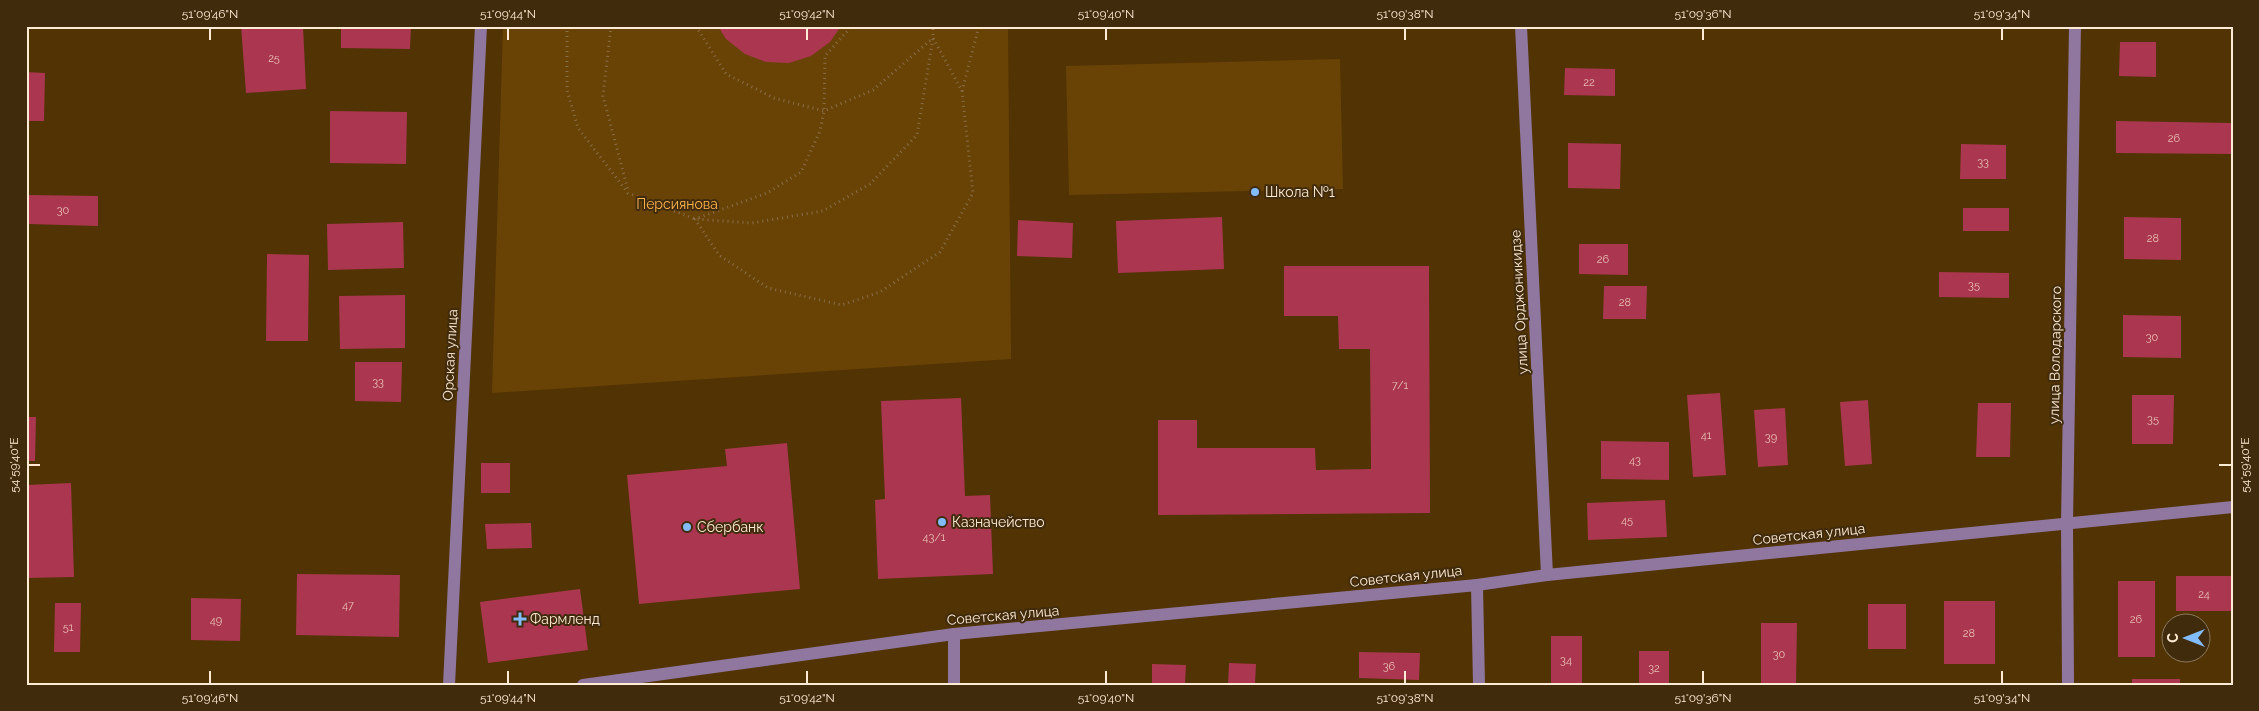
<svg xmlns="http://www.w3.org/2000/svg" width="2259" height="711" viewBox="0 0 2259 711" font-family="Raleway,sans-serif">
	<style>
		.green { fill: #694306 }
		.building { fill: #aa374f }
		.lines { fill: none; stroke-linecap: round; stroke-linejoin: round }
		.path { stroke: #886e47; stroke-width: 3; stroke-dasharray: 1 4; stroke-linecap: butt }
		.minor { stroke: #9077a0; stroke-width: 12 }
		.ticks { fill: none; stroke: #feebd5; stroke-width: 2 }
		.poi-dot { fill: #83bcfb; stroke: #402b0d; stroke-width: 2 }
		.labels { text-anchor: middle; stroke-width: 4; stroke-linejoin: round; paint-order: stroke }
		.number-label { font-size: 11px; fill: #e9beb4 }
		.poi-label { font-size: 14px; fill: #feebd5; stroke: #402b0d; text-anchor: start }
		.park-label { font-size: 14px; fill: #feb44f; stroke: #402b0d }
		.street-label { font-size: 14px; fill: #feebd5; stroke: #402b0d }
		.neatline { fill: none; stroke: #feebd5; stroke-width: 2 }
		.ticks-label { font-size: 12px; text-anchor: middle; fill: #feebd5 }
	</style>
	<rect width="100%" height="100%" fill="#513304"/>
	<g class="green">
		<path d="M 503,26 L 1008,26 L 1011,359 L 492,393 Z"/>
		<path d="M 1340,59 L 1343,189 L 1069,195 L 1066,66 Z"/>
	</g>
	<g class="building">
		<path d="M 241,26 L 303,26 L 306,89 L 246,93 Z"/>
		<path d="M 341,26 L 411,26 L 410,49 L 341,48 Z"/>
		<path d="M 718,26 L 841,26 L 830,42 L 811,56 L 789,63 L 766,62 L 745,54 L 726,39 Z"/>
		<path d="M 2120,42 L 2156,42 L 2156,77 L 2119,76 Z"/>
		<path d="M 1565,68 L 1615,69 L 1615,96 L 1564,95 Z"/>
		<path d="M 26,72 L 45,73 L 44,121 L 26,121 Z"/>
		<path d="M 330,111 L 407,112 L 406,164 L 330,163 Z"/>
		<path d="M 2116,121 L 2233,123 L 2233,154 L 2116,153 Z"/>
		<path d="M 1568,143 L 1621,144 L 1620,189 L 1568,188 Z"/>
		<path d="M 1961,144 L 2006,145 L 2006,179 L 1960,179 Z"/>
		<path d="M 29,195 L 98,196 L 98,226 L 29,224 Z"/>
		<rect x="1963" y="208" width="46" height="23"/>
		<path d="M 1222,217 L 1224,269 L 1118,273 L 1116,221 Z"/>
		<path d="M 2124,217 L 2181,218 L 2181,260 L 2124,259 Z"/>
		<path d="M 1018,220 L 1073,223 L 1072,258 L 1017,256 Z"/>
		<path d="M 403,222 L 404,268 L 328,270 L 327,224 Z"/>
		<path d="M 1579,244 L 1628,244 L 1628,275 L 1579,274 Z"/>
		<path d="M 267,254 L 309,255 L 308,341 L 266,341 Z"/>
		<path d="M 1284,266 L 1429,266 L 1430,513 L 1158,515 L 1158,420 L 1197,420 L 1197,448 L 1315,448 L 1316,470 L 1371,469 L 1370,349 L 1339,349 L 1338,316 L 1284,316 Z"/>
		<path d="M 1939,272 L 2009,273 L 2009,298 L 1939,297 Z"/>
		<path d="M 1604,286 L 1647,286 L 1646,319 L 1603,319 Z"/>
		<path d="M 405,295 L 405,348 L 340,349 L 339,296 Z"/>
		<path d="M 2123,315 L 2181,316 L 2181,358 L 2123,357 Z"/>
		<path d="M 355,362 L 402,362 L 401,402 L 355,401 Z"/>
		<path d="M 1720,393 L 1726,475 L 1693,477 L 1687,395 Z"/>
		<path d="M 2132,395 L 2174,395 L 2173,444 L 2132,444 Z"/>
		<path d="M 961,398 L 965,496 L 990,495 L 993,574 L 878,579 L 875,500 L 885,499 L 881,401 Z"/>
		<path d="M 1868,400 L 1872,464 L 1845,466 L 1840,402 Z"/>
		<path d="M 1978,403 L 2011,403 L 2010,457 L 1976,457 Z"/>
		<path d="M 1785,408 L 1788,465 L 1758,467 L 1754,410 Z"/>
		<path d="M 26,417 L 36,417 L 35,461 L 26,461 Z"/>
		<path d="M 1601,441 L 1669,442 L 1669,480 L 1601,479 Z"/>
		<path d="M 787,443 L 800,589 L 639,604 L 627,475 L 727,466 L 725,449 Z"/>
		<rect x="481" y="463" width="29" height="30"/>
		<path d="M 71,483 L 74,577 L 26,578 L 26,485 Z"/>
		<path d="M 1665,500 L 1667,537 L 1588,540 L 1587,503 Z"/>
		<path d="M 531,523 L 532,548 L 487,549 L 485,524 Z"/>
		<path d="M 297,574 L 400,575 L 399,637 L 296,635 Z"/>
		<rect x="2176" y="576" width="57" height="35"/>
		<rect x="2118" y="581" width="37" height="76"/>
		<path d="M 580,589 L 588,650 L 488,663 L 480,602 Z"/>
		<path d="M 191,598 L 241,599 L 240,641 L 191,640 Z"/>
		<rect x="1944" y="601" width="51" height="63"/>
		<path d="M 55,603 L 81,603 L 80,652 L 54,652 Z"/>
		<rect x="1868" y="604" width="38" height="45"/>
		<path d="M 1761,623 L 1797,623 L 1796,685 L 1761,685 Z"/>
		<rect x="1551" y="636" width="31" height="49"/>
		<rect x="1639" y="651" width="30" height="34"/>
		<path d="M 1359,652 L 1420,653 L 1419,680 L 1359,678 Z"/>
		<path d="M 1229,663 L 1256,664 L 1255,685 L 1228,685 Z"/>
		<path d="M 1152,664 L 1186,665 L 1185,685 L 1152,685 Z"/>
		<rect x="2132" y="679" width="48" height="6"/>
	</g>
	<g class="lines">
		<g class="path">
			<path d="M 567,26 L 567,90 L 578,128 L 628,193 L 695,219 L 752,223 L 823,211 L 870,184 L 917,135 L 933,38 L 933,26"/>
			<path d="M 611,26 L 603,96 L 628,190"/>
			<path d="M 696,26 L 726,74 L 774,98 L 824,111 L 873,90 L 933,38 L 962,91 L 973,193 L 940,252 L 880,292 L 842,305 L 768,288 L 719,255 L 695,219 L 767,193 L 801,172 L 820,131 L 824,111 L 825,56 L 852,26"/>
			<path d="M 962,91 L 979,26"/>
		</g>
		<g class="minor">
			<path d="M 1521,26 L 1547,575"/>
			<path d="M 1477,585 L 1479,685"/>
			<path d="M 449,685 L 481,26"/>
			<path d="M 583,685 L 954,634 L 1477,585 L 1547,575 L 2233,507"/>
			<path d="M 954,685 L 954,634"/>
			<path d="M 2068,685 L 2067,523 L 2075,26"/>
		</g>
	</g>
	<path class="ticks" d="M 210,28 L 210,40M 508,28 L 508,40M 807,28 L 807,40M 1106,28 L 1106,40M 1405,28 L 1405,40M 1703,28 L 1703,40M 2002,28 L 2002,40M 28,465 L 40,465M 2219,465 L 2232,465M 210,671 L 210,684M 508,671 L 508,684M 807,671 L 807,684M 1106,671 L 1106,684M 1405,671 L 1405,684M 1703,671 L 1703,684M 2002,671 L 2002,684"/>
	<g class="poi-dot">
		<circle cx="1255" cy="192" r="5"/>
		<circle cx="942" cy="522" r="5"/>
		<circle cx="687" cy="527" r="5"/>
		<path d="M517.5 611.5h5v5h5v5h-5v5h-5v-5h-5v-5h5z"/>
	</g>
	<g class="labels">
		<g class="number-label">
			<text x="274" y="62">25</text>
			<text x="1589" y="86">22</text>
			<text x="2174" y="142">26</text>
			<text x="1983" y="166">33</text>
			<text x="63" y="214">30</text>
			<text x="2153" y="242">28</text>
			<text x="1603" y="263">26</text>
			<text x="1974" y="289">35</text>
			<text x="1625" y="306">28</text>
			<text x="2152" y="341">30</text>
			<text x="378" y="386">33</text>
			<text x="1400" y="389">7/1</text>
			<text x="2153" y="423">35</text>
			<text x="1706" y="439">41</text>
			<text x="1771" y="441">39</text>
			<text x="1635" y="464">43</text>
			<text x="1627" y="524">45</text>
			<text x="934" y="541">43/1</text>
			<text x="2204" y="598">24</text>
			<text x="348" y="609">47</text>
			<text x="2136" y="623">26</text>
			<text x="216" y="624">49</text>
			<text x="68" y="631">51</text>
			<text x="1969" y="637">28</text>
			<text x="1779" y="658">30</text>
			<text x="1566" y="664">34</text>
			<text x="1389" y="670">36</text>
			<text x="1654" y="672">32</text>
		</g>
		<g class="poi-label">
			<text x="1265" y="197">Школа №1</text>
			<text x="952" y="527">Казначейство</text>
			<text x="697" y="532">Сбербанк</text>
			<text x="530" y="624">Фармленд</text>
		</g>
		<g class="park-label">
			<text x="677" y="209">Персиянова</text>
		</g>
		<g class="street-label">
			<text transform="translate(1519 302) rotate(-93)" y="5">улица Орджоникидзе</text>
			<text transform="translate(450 355) rotate(-87)" y="5">Орская улица</text>
			<text transform="translate(2055 355) rotate(-89)" y="5">улица Володарского</text>
			<text transform="translate(1809 534) rotate(-6)" y="5">Советская улица</text>
			<text transform="translate(1406 576) rotate(-6)" y="5">Советская улица</text>
			<text transform="translate(1003 615) rotate(-5)" y="5">Советская улица</text>
		</g>
	</g>
	<rect width="2259" height="711" fill="none" stroke="#402b0d" stroke-width="55"/>
	<g transform="translate(2186 638) rotate(270)"><circle r="24" fill="#402b0d" stroke="#8c785d"/>
	<path d="M0-4L9 19L0 12L-9 19Z" fill="#83bcfb"/>
	<text y="-8" font-size="14" font-weight="bold" text-anchor="middle" fill="#feebd5">С</text>
	</g>
	<rect x="28" y="28" width="2204" height="656" class="neatline"/>
	<g class="ticks-label">
		<text x="210" y="18">51°09'46"N</text>
		<text x="508" y="18">51°09'44"N</text>
		<text x="807" y="18">51°09'42"N</text>
		<text x="1106" y="18">51°09'40"N</text>
		<text x="1405" y="18">51°09'38"N</text>
		<text x="1703" y="18">51°09'36"N</text>
		<text x="2002" y="18">51°09'34"N</text>
		<text transform="translate(2245 465) rotate(-90)" y="4">54°59'40"E</text>
		<text transform="translate(14 465) rotate(-90)" y="4">54°59'40"E</text>
		<text x="210" y="702">51°09'46"N</text>
		<text x="508" y="702">51°09'44"N</text>
		<text x="807" y="702">51°09'42"N</text>
		<text x="1106" y="702">51°09'40"N</text>
		<text x="1405" y="702">51°09'38"N</text>
		<text x="1703" y="702">51°09'36"N</text>
		<text x="2002" y="702">51°09'34"N</text>
	</g>
</svg>
